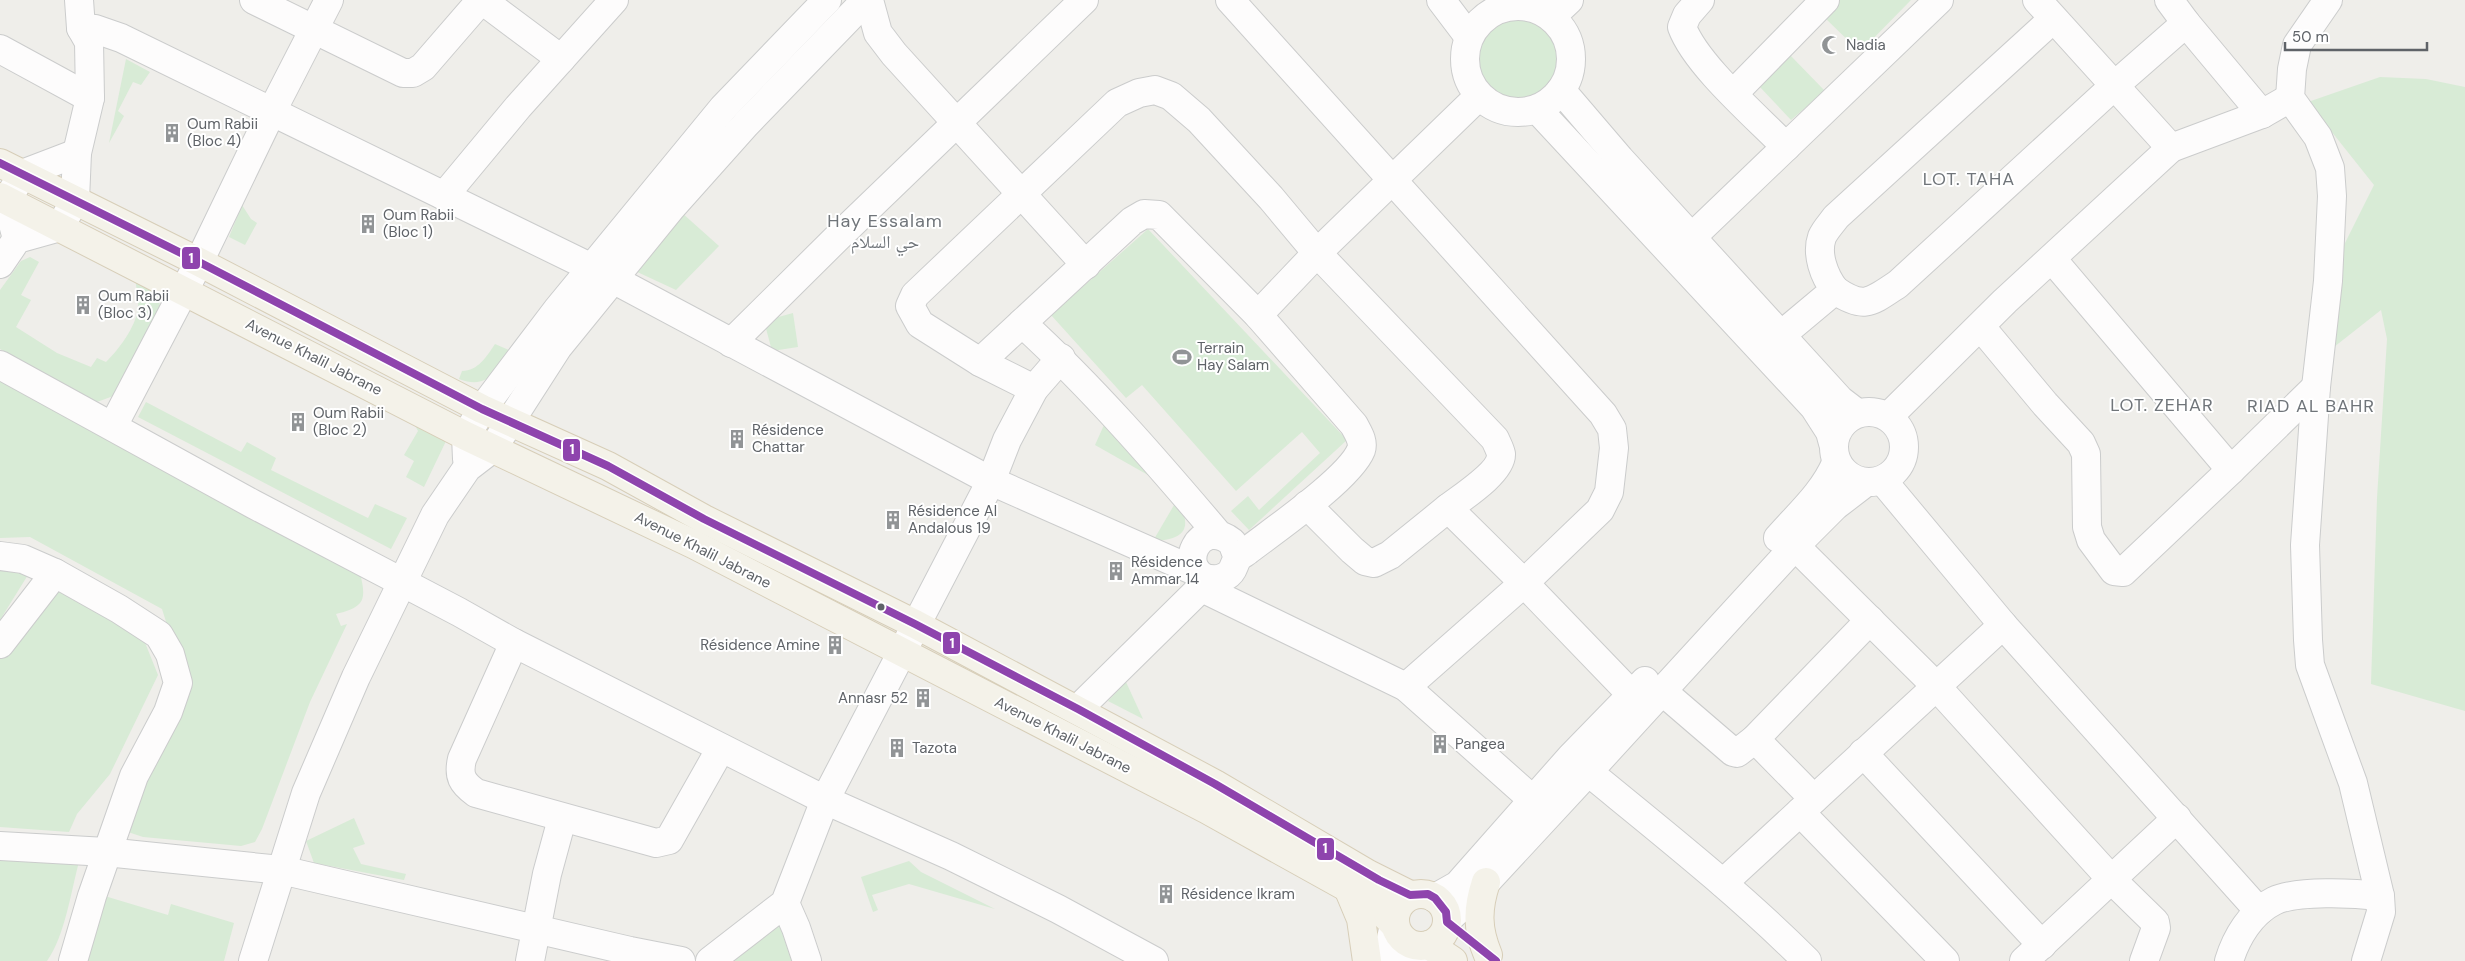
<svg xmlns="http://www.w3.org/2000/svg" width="2465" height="961" viewBox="0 0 2465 961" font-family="'DM Sans','Noto Naskh Arabic',sans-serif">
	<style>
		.green { fill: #d8ebd6 }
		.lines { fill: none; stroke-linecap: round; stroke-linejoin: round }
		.minor-casing { stroke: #cbcccc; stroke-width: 30 }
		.major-casing { stroke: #d7ceb8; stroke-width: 30 }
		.minor { stroke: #fdfcfc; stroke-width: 28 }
		.major { stroke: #f4f2e9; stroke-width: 28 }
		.bus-1-casing { stroke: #fff; stroke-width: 11 }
		.bus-1 { stroke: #8e44ad; stroke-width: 8 }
		.bus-dot { fill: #5f6368; stroke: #fff; stroke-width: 2 }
		.labels { text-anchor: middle; stroke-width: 4; stroke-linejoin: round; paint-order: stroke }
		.poi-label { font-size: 15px; fill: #5f6368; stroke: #fff; text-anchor: start }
		.street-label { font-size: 15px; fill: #5f6368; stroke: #fff }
		.quarter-label { font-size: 18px; letter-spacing: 1px; fill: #70757a; stroke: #fff }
		.line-badge { stroke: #fff; stroke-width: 2 }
		.badge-label { font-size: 14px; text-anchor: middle; font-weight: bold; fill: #fff }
	</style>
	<rect width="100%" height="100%" fill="#efeeea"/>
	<g class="green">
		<path d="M 1836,0 L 1911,0 L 1860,52 L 1822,15 Z"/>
		<path d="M 1511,16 C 1521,17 1532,18 1541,24 C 1557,34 1566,60 1556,77 C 1516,146 1424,48 1511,16 Z"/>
		<path d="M 1790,55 L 1825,91 L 1791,120 L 1758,85 Z"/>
		<path d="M 126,59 L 150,72 L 141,85 L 133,82 L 118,111 L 124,116 L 109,143 Z"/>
		<path d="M 2380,77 L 2426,79 L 2465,87 L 2465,711 L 2371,684 L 2377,498 L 2387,339 L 2381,310 L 2334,347 L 2342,249 L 2374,185 L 2308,102 Z"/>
		<path d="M 242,205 L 251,219 L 257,223 L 245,245 L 229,237 Z"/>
		<path d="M 682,213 L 719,246 L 676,290 L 633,270 Z"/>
		<path d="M 1148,229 L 1347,440 L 1249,530 L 1231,511 L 1248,496 L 1259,510 L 1320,453 L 1302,432 L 1236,491 L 1142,385 L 1126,398 L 1051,315 Z"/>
		<path d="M 30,257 L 39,262 L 21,295 L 31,300 L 16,327 L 57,353 L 91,367 L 97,358 L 106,362 C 119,349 135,328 138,309 C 139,299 136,287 135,277 L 158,293 L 160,306 L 157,315 L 116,395 L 97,402 L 0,349 L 0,290 L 21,261 Z"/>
		<path d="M 793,313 L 798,347 L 772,351 L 764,321 Z"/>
		<path d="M 495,344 L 511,351 C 495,371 488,390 459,379 L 462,371 C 478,371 487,356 495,344 Z"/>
		<path d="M 0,380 L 360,573 C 367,601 364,607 336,614 L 341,626 L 347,624 L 310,702 L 262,829 L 255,842 L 241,846 L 143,837 L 128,832 L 181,669 L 162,609 L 30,537 L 0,538 Z"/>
		<path d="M 146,402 L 241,452 L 247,442 L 276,458 L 271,470 L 368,518 L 375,504 L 407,518 L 391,549 L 138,417 Z"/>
		<path d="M 408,412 L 446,441 L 424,487 L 406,477 L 414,461 L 404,455 L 418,431 Z"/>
		<path d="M 1104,425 L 1155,479 L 1095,445 Z"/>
		<path d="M 1177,500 C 1193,527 1186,540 1153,541 Z"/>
		<path d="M 0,563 L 31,570 L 0,620 Z"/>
		<path d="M 56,581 L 142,635 L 158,675 L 110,774 L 77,814 L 69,832 L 0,827 L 0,654 Z"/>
		<path d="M 1126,682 L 1143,719 L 1108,701 Z"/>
		<path d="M 354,818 L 365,844 L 353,848 L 361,864 L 406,874 L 404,880 L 314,863 L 306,841 Z"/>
		<path d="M 0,858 L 79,862 C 71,891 65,936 47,961 L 0,961 Z"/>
		<path d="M 909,861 L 921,872 L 995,909 L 909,884 L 872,895 L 878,910 L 873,912 L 861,877 Z"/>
		<path d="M 98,894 L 168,915 L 171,904 L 234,923 L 224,961 L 78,961 Z"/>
		<path d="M 783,914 L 803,961 L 717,961 Z"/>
	</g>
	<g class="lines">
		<g class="minor-casing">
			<g id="minor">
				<path d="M 254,0 L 403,73 L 413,73 L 423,67 L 481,0"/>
				<path d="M 482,0 L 561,59"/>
				<path d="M 869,0 L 878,33 L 894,54 L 1086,265"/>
				<path d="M 1230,0 L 1603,414 L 1612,429 L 1614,448 L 1609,492 L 1600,510 L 1524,583 L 1406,687"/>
				<path d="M 1441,0 L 1469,37"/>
				<path d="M 1700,0 L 1687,15 L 1682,27 C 1696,65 1757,117 1786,147"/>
				<path d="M 2328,0 L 2297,45 L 2292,69 L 2290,98 L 2318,137 L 2330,168 L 2332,196 L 2328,281 L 2316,387 L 2305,545 L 2308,640 L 2310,665 L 2353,783 L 2380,896 L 2381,912 L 2366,961"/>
				<circle cx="1518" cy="59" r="53"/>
				<path d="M 1551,17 L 1569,0"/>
				<path d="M 2186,23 L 2262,114"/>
				<path d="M 81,28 L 95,29 L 121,38 L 592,268 L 991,481 L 1197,572"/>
				<path d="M 0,49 L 90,98"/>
				<path d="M 1561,90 L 1620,159 L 1840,400 L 1857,413"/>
				<path d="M 1734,93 L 1825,0"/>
				<path d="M 1537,109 L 1814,407 L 1830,432 L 1833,443"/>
				<path d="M 2171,148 L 2262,114 L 2290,98"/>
				<path d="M 444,196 L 518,107 L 614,0"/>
				<path d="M 1692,237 L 1939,0"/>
				<path d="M 17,239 L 7,201 L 22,174 L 77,153"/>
				<path d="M 2052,259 L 2231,470 L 2316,387"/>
				<path d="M 0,264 L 17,239 L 60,227 L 75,200 L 77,153 L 90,98 L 89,42 L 81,28 L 79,0"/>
				<path d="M 1835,290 C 1864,310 1871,302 1898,284 L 2114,86 L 2186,23 L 2169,0"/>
				<path d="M 1258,315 L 1317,253 L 1479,96"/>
				<path d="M 1981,327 L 2045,404 L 2081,443 L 2086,454 L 2087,527 L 2091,540 L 2114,571 L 2123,572 L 2231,470"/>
				<path d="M 1780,336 L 1835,290 C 1824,276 1816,254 1822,237 C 1825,230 1831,224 1836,217 L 2053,19"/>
				<path d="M 731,343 L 839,236 L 1084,0"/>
				<path d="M 980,362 L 1022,323"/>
				<path d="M 0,365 L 253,504 L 459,612 L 514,643 L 825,800 L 951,856 L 1058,909 L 1154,961"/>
				<path d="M 1034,389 L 980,362 L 920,324 L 910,306 L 915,295 L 1117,103 L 1139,93 L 1155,90 L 1171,96 L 1199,120 L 1271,198 L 1317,253 L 1495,439 C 1497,444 1500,449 1501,454 C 1502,472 1461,498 1448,508 L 1524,583 L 1632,695"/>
				<circle cx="1869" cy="447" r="35"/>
				<path d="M 1888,417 L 2005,301 L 2171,148 L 2037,0"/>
				<path d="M 113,426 L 199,262 L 271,113 L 329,0"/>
				<path d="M 467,459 L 466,436 L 482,409 L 557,310 L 723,108 L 827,0"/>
				<path d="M 1883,481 L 2003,625 L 2259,911"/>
				<path d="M 1307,505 L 1352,550 L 1365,561 L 1374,563 L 1390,555 L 1448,508"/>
				<path d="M 1218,534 C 1156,461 1093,388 1022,323 L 1132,221 L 1144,214 L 1159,215 L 1258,315 L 1354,425 C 1358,433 1364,441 1361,450 C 1350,478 1273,531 1247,551 C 1245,553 1240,555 1238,558 C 1233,564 1235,571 1226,576 C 1221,579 1214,580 1208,579 C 1176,569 1198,516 1232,542 L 1238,558"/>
				<path d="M 1778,538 C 1799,514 1824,492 1836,463"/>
				<path d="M 1795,546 L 1936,686 L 2112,880 L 2155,922 L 2156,928 L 2144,961"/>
				<path d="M 0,556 L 23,559 L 55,573 L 119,609 L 159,635 L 170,654 L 178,683 L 168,712 L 134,776 L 92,896 L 73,961"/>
				<path d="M 1202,588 L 1406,687 L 1533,800"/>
				<path d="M 514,643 L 462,759 C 458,776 462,783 476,793 L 656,843 L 669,840 L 721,748"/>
				<path d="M 0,644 L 55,573"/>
				<path d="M 1662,691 L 1733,752 L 1737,753 L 1755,739"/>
				<path d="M 1078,709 L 1210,579"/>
				<path d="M 1863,753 L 2042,945"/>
				<path d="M 1575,761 C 1654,826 1735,889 1807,961"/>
				<path d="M 1814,799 L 1755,739 L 1870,620"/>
				<path d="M 1800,812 L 1945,961"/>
				<path d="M 0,846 L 106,852 L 281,870 L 630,951 L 681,961"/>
				<path d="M 1723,883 L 2003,625"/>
				<path d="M 1435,898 L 1458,885 L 1465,877 L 1571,757 L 1645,681"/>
				<path d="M 785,903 L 796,928 L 807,961"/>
				<path d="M 1447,920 L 1474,895 L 1588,772 L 1795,546 L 1835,506 L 1865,483"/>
				<path d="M 253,961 L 306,793 L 356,677 L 435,515 L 467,468 L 493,448 L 558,347 L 671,208 L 746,124 L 866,0"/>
				<path d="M 530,961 L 547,874 L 562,819"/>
				<path d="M 710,961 L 785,903 L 825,800 L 991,481 L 1007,440 L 1034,389 L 1061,358"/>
				<path d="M 1379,961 L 1390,943 L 1394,925"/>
				<path d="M 1406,961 L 1429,945"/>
				<path d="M 2024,961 L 2177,818"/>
				<path d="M 2229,961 C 2236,938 2251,912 2274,901 C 2296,890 2355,893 2380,896"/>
			</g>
		</g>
		<g class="major-casing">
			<g id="major">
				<path d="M 0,163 L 199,262 L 482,409 L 608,466 L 704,519 L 915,624 L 1215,784 L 1368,874 L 1410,895"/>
				<path d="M 0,197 L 466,436 L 693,544 L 1206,809 L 1348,888 L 1378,908 L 1394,924"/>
				<path d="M 1486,882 C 1477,909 1477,929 1488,955"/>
				<path d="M 1348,888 L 1361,919 L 1367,961"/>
				<circle cx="1421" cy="920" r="26"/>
				<path d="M 1429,945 L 1453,961"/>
			</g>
		</g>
		<use href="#minor" class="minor"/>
		<use href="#major" class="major"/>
		<g class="bus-1-casing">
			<path id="bus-1" d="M 0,163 L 199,262 L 482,409 L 608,466 L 704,519 L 915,624 L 1078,709 L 1215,784 L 1379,880 L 1410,895 L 1428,894 L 1435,898 L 1446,912 L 1447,922 L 1496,961"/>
		</g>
		<use href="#bus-1" class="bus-1"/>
	</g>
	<defs>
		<g id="mosque-bare" transform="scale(1.5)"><path d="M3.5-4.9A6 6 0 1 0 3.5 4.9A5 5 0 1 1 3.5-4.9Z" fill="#919496" stroke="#fff" stroke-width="2.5" paint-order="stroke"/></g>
		<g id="building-bare" transform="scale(1.5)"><path d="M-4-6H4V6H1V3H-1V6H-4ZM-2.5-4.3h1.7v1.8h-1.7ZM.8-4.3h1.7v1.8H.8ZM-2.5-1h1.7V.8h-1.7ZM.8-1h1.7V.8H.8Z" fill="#919496" stroke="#fff" stroke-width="2.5" paint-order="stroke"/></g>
		<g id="stadium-bare" transform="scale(1.5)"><path d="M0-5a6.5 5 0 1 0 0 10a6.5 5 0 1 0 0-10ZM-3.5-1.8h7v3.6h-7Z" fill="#919496" stroke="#fff" stroke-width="2.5" paint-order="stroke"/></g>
	</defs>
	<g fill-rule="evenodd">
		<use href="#mosque-bare" x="1831" y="45"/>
		<use href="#building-bare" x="172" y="133"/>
		<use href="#building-bare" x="368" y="224"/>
		<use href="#building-bare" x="83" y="305"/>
		<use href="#stadium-bare" x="1182" y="357"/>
		<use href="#building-bare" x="298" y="422"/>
		<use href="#building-bare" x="737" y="439"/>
		<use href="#building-bare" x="893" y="520"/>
		<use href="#building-bare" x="1116" y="571"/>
		<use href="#building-bare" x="835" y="645"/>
		<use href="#building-bare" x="923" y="698"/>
		<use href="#building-bare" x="1440" y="744"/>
		<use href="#building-bare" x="897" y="748"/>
		<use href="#building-bare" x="1166" y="894"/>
	</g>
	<circle class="bus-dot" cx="881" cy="607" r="4.5"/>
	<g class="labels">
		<g class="poi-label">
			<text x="1846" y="50">Nadia</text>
			<text x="187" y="129">Oum Rabii<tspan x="187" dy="17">(Bloc 4)</tspan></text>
			<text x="383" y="220">Oum Rabii<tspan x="383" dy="17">(Bloc 1)</tspan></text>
			<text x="98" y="301">Oum Rabii<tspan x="98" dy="17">(Bloc 3)</tspan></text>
			<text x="1197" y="353">Terrain<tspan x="1197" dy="17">Hay Salam</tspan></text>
			<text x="313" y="418">Oum Rabii<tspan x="313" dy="17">(Bloc 2)</tspan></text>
			<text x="752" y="435">Résidence<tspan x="752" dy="17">Chattar</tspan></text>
			<text x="908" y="516">Résidence Al<tspan x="908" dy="17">Andalous 19</tspan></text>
			<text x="1131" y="567">Résidence<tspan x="1131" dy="17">Ammar 14</tspan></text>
			<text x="820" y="650" text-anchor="end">Résidence Amine</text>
			<text x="908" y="703" text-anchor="end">Annasr 52</text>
			<text x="1455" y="749">Pangea</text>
			<text x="912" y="753">Tazota</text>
			<text x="1181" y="899">Résidence Ikram</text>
		</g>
		<g class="street-label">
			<text transform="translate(314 357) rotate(27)" y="5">Avenue Khalil Jabrane</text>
			<text transform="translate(703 550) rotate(27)" y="5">Avenue Khalil Jabrane</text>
			<text transform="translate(1063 735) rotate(27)" y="5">Avenue Khalil Jabrane</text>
		</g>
		<g class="quarter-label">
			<text x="1969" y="185">LOT. TAHA</text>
			<text x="885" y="227">Hay Essalam<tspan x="885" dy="21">حي السلام</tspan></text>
			<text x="2162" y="411">LOT. ZEHAR</text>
			<text x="2311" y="412">RIAD AL BAHR</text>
		</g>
	</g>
	<g class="line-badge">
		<rect x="181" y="246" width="20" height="24" rx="5" fill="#8e44ad"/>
		<rect x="562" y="438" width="19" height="24" rx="5" fill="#8e44ad"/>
		<rect x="942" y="631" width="19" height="24" rx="5" fill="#8e44ad"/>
		<rect x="1316" y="837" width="19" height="24" rx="5" fill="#8e44ad"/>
	</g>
	<g class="badge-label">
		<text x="191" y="263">1</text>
		<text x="572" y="454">1</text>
		<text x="952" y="648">1</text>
		<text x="1325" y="853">1</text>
	</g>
	<path d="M2285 42v8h142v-8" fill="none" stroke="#5f6368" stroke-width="2.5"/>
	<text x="2292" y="42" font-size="15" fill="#5f6368" stroke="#ffffff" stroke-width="4" paint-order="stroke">50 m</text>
</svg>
